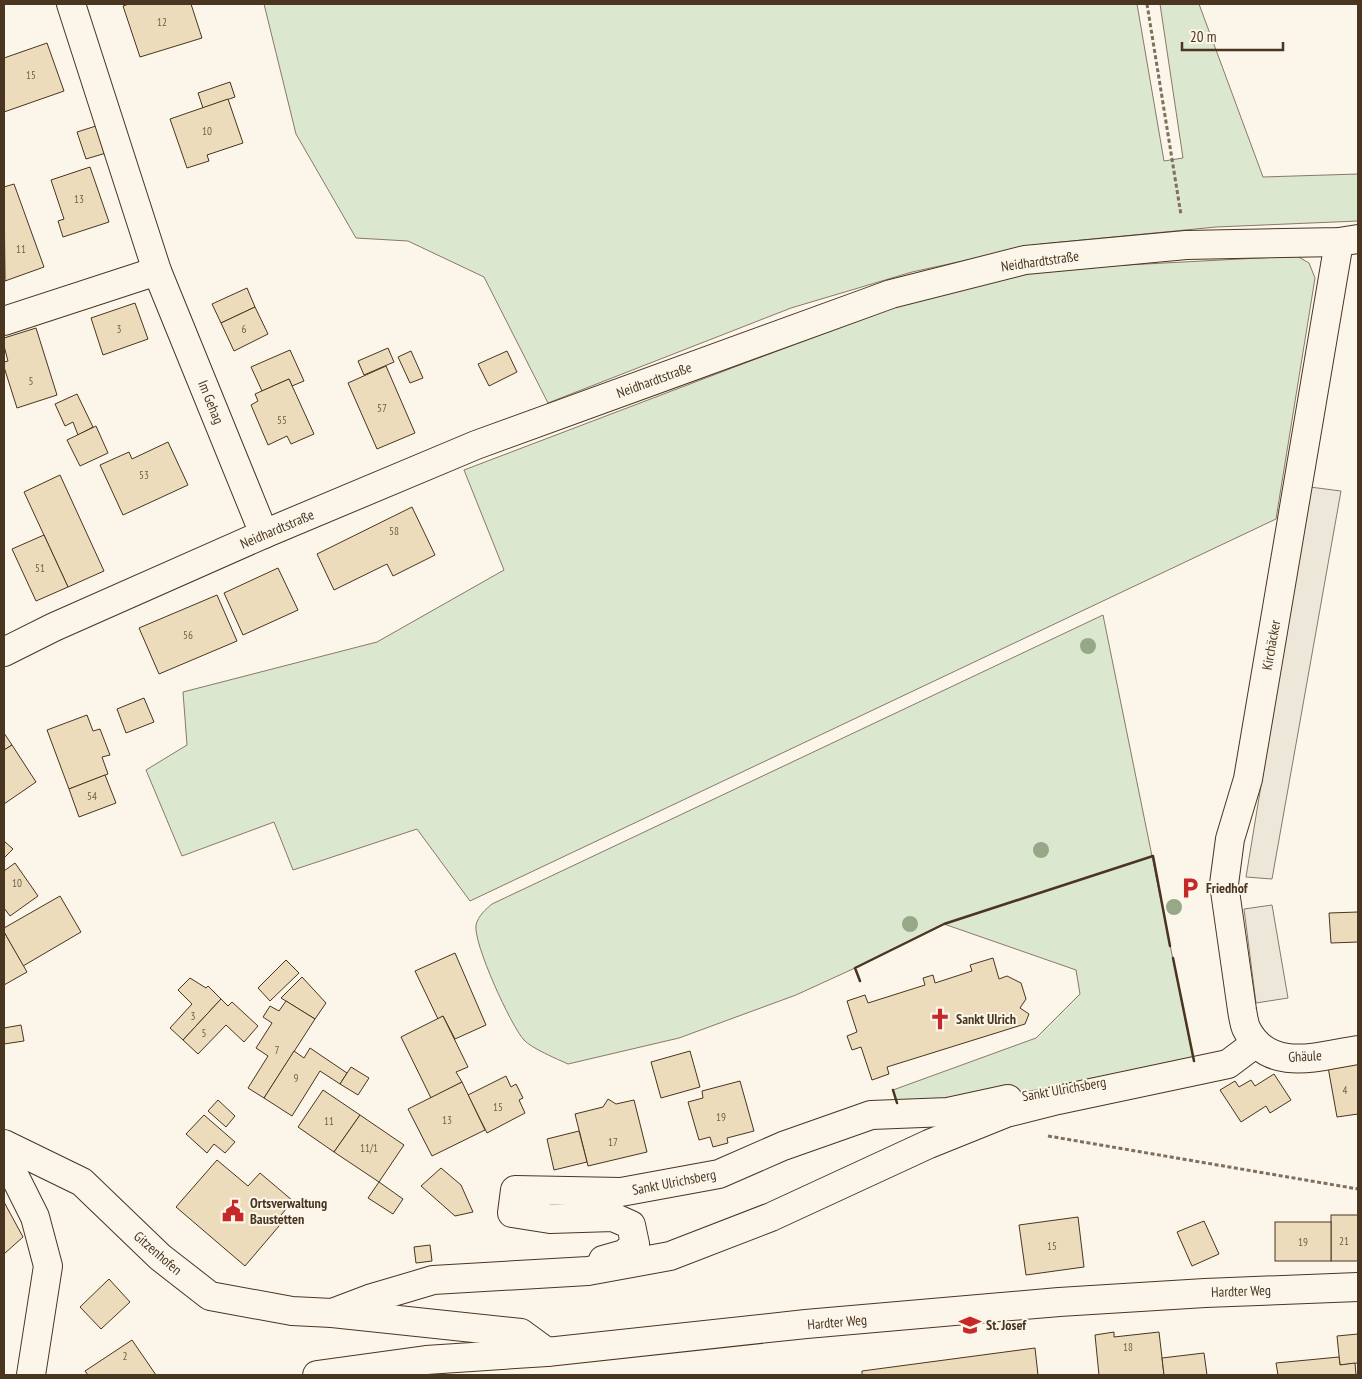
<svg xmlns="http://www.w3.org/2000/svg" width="1362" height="1379" viewBox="0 0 1362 1379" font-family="'PT Sans Narrow',sans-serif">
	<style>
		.green { fill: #dce7d0; stroke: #887966 }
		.parking { fill: #ede7d9; stroke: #887966 }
		.building { fill: #ecdcbc; stroke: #4a3520 }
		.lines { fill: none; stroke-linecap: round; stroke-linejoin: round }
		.minor-casing { stroke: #4a3520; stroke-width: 30 }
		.path { stroke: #7f6f5c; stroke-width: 3; stroke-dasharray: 4 2.5; stroke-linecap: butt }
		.minor { stroke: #fbf6e9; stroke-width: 28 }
		.wall { stroke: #4a3520; stroke-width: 2.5 }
		.tree { fill: #96a887 }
		.labels { text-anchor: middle; stroke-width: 4; stroke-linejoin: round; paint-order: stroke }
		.number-label { font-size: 11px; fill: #725f47 }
		.street-label { font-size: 14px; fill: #4a3520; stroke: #fbf6e9 }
		.poi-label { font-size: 14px; font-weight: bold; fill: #4a3520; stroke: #fbf6e9; text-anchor: start }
	</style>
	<rect width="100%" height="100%" fill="#fbf6e9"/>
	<g class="green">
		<path d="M 264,4 L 1137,4 L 1164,161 L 1183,158 L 1160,4 L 1199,4 L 1263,177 L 1358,174 L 1358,221 L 1216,227 L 1041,244 L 912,272 L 791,308 L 548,403 L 484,277 L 408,241 L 356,238 L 296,134 Z"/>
		<path d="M 1297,256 L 1309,263 L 1315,278 L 1276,519 L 470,901 L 417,829 L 293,870 L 274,822 L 182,856 L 146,770 L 187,745 L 183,692 L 377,642 L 504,570 L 464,470 L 866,317 L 932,294 L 1004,276 L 1070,268 Z"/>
		<path d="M 1103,615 L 1194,1063 L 1124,1073 L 1014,1094 L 898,1109 L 893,1090 L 1036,1038 L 1080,994 L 1076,970 L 944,924 L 855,968 L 796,995 L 679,1038 L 568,1064 C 557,1059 531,1048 524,1040 C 511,1026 473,943 476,925 C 478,916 486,909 492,904 Z"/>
	</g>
	<g class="parking">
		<path d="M 1310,487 L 1341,491 L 1272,879 L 1246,877 Z"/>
		<path d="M 1272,905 L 1288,998 L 1256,1003 L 1244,909 Z"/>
	</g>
	<g class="building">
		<path d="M 129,4 L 191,4 L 202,38 L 140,57 L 123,6 Z"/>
		<path d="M 47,43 L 64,91 L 4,112 L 4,58 Z"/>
		<path d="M 230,82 L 235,97 L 203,108 L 198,93 Z"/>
		<path d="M 228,99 L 243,143 L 207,155 L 209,161 L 187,168 L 170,119 Z"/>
		<path d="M 96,126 L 106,153 L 86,159 L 77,132 Z"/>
		<path d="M 90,167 L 109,222 L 63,237 L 58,221 L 64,219 L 51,180 Z"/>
		<path d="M 14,184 L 44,267 L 5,281 L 4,187 Z"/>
		<path d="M 247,288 L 255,307 L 221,323 L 212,304 Z"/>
		<path d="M 135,303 L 148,339 L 103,355 L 91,318 Z"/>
		<path d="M 255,307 L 268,334 L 234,351 L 221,323 Z"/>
		<path d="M 36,328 L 57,395 L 17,408 L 4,367 L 4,362 L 8,361 L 4,346 L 4,338 Z"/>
		<path d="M 388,348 L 394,362 L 364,375 L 358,361 Z"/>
		<path d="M 290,350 L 304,381 L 292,386 L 289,379 L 262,391 L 251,367 Z"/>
		<path d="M 411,351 L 423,378 L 410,383 L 398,357 Z"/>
		<path d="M 507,351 L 517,372 L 489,386 L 478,364 Z"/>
		<path d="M 386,366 L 415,433 L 377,449 L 348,383 Z"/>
		<path d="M 289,379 L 314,434 L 291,444 L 287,436 L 268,445 L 251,405 L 258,401 L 255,394 Z"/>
		<path d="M 77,394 L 93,427 L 78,435 L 73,422 L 65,426 L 55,404 Z"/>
		<path d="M 96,426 L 108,453 L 80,466 L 67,440 Z"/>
		<path d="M 168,442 L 188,485 L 123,515 L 100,465 L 129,452 L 132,459 Z"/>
		<path d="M 60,475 L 104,571 L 68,587 L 24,492 Z"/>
		<path d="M 412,507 L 435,555 L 393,576 L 387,564 L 334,590 L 317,554 Z"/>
		<path d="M 44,535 L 68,587 L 36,601 L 12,549 Z"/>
		<path d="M 278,568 L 298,610 L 243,635 L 224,593 Z"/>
		<path d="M 217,595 L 237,641 L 159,674 L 139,628 Z"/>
		<path d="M 144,698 L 154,722 L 126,733 L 117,709 Z"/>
		<path d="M 87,715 L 93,731 L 100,729 L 110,755 L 102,757 L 108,774 L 69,789 L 47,730 Z"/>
		<path d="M 4,733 L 12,745 L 4,750 Z"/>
		<path d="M 12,745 L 36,782 L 4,804 L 4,750 Z"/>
		<path d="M 105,775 L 116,803 L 79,817 L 69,789 Z"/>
		<path d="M 4,841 L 13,849 L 4,858 Z"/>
		<path d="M 15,863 L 38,896 L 10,916 L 4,908 L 4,871 Z"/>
		<path d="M 60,896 L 81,932 L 23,966 L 4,932 L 4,928 Z"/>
		<path d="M 1358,912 L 1358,942 L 1331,943 L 1329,913 Z"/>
		<path d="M 4,932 L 27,972 L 4,985 Z"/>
		<path d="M 455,953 L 486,1025 L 455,1039 L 443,1016 L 438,1019 L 415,971 Z"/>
		<path d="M 993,958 L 999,979 L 1007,976 L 1021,983 L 1026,999 L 1020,1008 L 1029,1014 L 1025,1024 L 887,1067 L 889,1074 L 872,1080 L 861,1047 L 852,1050 L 847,1036 L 857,1032 L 847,1001 L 865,995 L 868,1003 L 925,985 L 923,978 L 933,975 L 935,983 L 972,971 L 970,965 Z"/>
		<path d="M 286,960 L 299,973 L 270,1001 L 258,988 Z"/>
		<path d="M 302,977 L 326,1003 L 315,1019 L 281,998 Z"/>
		<path d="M 190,978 L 206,988 L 208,986 L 221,999 L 183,1040 L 170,1028 L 192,1004 L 178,990 Z"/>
		<path d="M 221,999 L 228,1006 L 232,1002 L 258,1026 L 244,1042 L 226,1025 L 198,1054 L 183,1040 Z"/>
		<path d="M 286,1001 L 315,1019 L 264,1098 L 248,1088 L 268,1056 L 256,1048 L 272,1023 L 263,1017 L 270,1006 L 279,1011 Z"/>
		<path d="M 443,1016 L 468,1067 L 456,1072 L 462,1082 L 431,1098 L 401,1037 Z"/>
		<path d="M 21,1025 L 24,1041 L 4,1044 L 4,1028 Z"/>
		<path d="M 310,1048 L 347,1073 L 340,1084 L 320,1071 L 292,1116 L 264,1098 L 294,1051 L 304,1058 Z"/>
		<path d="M 690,1051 L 700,1087 L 661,1098 L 651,1062 Z"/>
		<path d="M 1358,1062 L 1358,1114 L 1337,1117 L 1328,1067 Z"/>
		<path d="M 351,1067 L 369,1078 L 358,1095 L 340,1084 Z"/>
		<path d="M 1274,1074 L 1291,1100 L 1270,1113 L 1266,1106 L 1241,1122 L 1220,1090 L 1235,1081 L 1239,1087 L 1251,1080 L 1255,1086 Z"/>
		<path d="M 506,1076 L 511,1087 L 516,1084 L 523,1098 L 519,1100 L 525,1113 L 487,1133 L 468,1095 Z"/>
		<path d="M 740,1081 L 754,1131 L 727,1138 L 728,1143 L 713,1147 L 710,1137 L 699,1140 L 688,1102 L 703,1098 L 702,1091 Z"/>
		<path d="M 462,1082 L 485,1130 L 432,1156 L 408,1109 Z"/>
		<path d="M 323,1090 L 360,1115 L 334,1152 L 298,1127 Z"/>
		<path d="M 608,1099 L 616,1104 L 634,1100 L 647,1152 L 588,1166 L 575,1114 L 603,1107 Z"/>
		<path d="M 218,1100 L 235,1116 L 226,1127 L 208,1111 Z"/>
		<path d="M 204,1115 L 235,1142 L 225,1153 L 214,1144 L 207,1153 L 186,1134 Z"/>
		<path d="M 360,1115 L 404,1145 L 379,1182 L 334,1152 Z"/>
		<path d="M 579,1131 L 587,1162 L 554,1170 L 547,1139 Z"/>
		<path d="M 217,1160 L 248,1186 L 260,1173 L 293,1201 L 281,1215 L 285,1219 L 245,1266 L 176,1207 Z"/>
		<path d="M 441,1168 L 461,1185 L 473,1212 L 455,1216 L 421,1186 Z"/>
		<path d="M 379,1182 L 403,1199 L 393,1214 L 368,1198 Z"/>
		<path d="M 4,1202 L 23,1237 L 4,1254 Z"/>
		<rect x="1331" y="1215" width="27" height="46"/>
		<path d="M 1078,1217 L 1084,1267 L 1026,1275 L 1019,1225 Z"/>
		<path d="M 1204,1221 L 1219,1254 L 1192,1266 L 1177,1232 Z"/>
		<rect x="1275" y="1222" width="56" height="39"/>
		<path d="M 430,1245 L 432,1261 L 416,1263 L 414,1247 Z"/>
		<path d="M 109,1279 L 130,1302 L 101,1329 L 80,1307 Z"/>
		<path d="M 1114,1332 L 1114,1337 L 1159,1332 L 1164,1375 L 1099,1375 L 1095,1335 Z"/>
		<path d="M 1358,1334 L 1358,1363 L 1340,1365 L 1337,1336 Z"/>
		<path d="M 132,1340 L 156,1375 L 88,1375 L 85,1371 Z"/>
		<path d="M 1035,1348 L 1038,1375 L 862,1375 L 862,1371 Z"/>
		<path d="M 1204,1353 L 1207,1375 L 1164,1375 L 1162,1358 Z"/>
		<path d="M 1339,1357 L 1340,1365 L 1355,1363 L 1356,1375 L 1278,1375 L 1276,1363 Z"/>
	</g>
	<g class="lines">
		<g class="minor-casing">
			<g id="minor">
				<path d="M 71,4 L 157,271"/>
				<path d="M 1339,242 L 1248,779 L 1230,839 L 1224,884 L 1242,1010 C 1243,1016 1244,1023 1246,1028 C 1268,1074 1319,1056 1358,1050"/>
				<path d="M 4,321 L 157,271 L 264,534"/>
				<path d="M 4,652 L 54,627 L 264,534 L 476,445 L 891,294 L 1025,260 L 1186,245 L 1339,242 L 1358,239"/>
				<path d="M 4,1144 L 82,1182 L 160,1257 L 210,1296 L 292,1311 L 332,1313 L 521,1333 L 547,1352"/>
				<path d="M 4,1155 L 35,1217 L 48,1266 L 31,1375"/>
				<path d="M 603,1260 L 624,1254 L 635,1244 L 631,1225 L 613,1217 L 550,1219 L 512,1213 L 515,1190 L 621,1192 L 719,1174 L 783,1146 L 871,1115 L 948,1112 L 1008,1099"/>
				<path d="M 332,1313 L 369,1299 L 433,1280 L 588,1271 L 670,1256 L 771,1217 L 929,1144 L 1006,1113 L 1058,1100 L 1228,1064 L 1256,1043"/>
				<path d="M 317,1375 L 426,1360 L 547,1352 L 806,1324 L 1059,1302 L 1205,1293 L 1358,1287"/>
			</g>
		</g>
		<g class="path">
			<path d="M 1147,4 L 1181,215"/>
			<path d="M 1048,1136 L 1358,1189"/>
		</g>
		<use href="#minor" class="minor"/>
		<g class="wall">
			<path d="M 1173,958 L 1194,1061"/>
			<path d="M 860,981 L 855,968 L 944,924 L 1153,856 L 1170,946"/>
			<path d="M 893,1090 L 897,1103"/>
		</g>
	</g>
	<g class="tree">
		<circle cx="1088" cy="646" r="8"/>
		<circle cx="1041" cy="850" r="8"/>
		<circle cx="1174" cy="907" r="8"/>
		<circle cx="910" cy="924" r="8"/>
	</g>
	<defs>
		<g id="parking-bare" transform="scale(1.725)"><path d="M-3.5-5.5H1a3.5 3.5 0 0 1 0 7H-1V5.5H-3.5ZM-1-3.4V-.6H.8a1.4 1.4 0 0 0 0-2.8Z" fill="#c62828" stroke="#fbf6e9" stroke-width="2.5" paint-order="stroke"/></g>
		<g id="church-bare" transform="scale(1.725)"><path d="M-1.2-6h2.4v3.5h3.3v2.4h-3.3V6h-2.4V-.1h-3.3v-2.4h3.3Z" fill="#c62828" stroke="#fbf6e9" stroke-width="2.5" paint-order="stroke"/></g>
		<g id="civic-bare" transform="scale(1.725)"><path d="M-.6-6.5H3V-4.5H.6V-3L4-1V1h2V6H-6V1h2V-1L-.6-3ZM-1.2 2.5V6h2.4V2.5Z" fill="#c62828" stroke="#fbf6e9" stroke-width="2.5" paint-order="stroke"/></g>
		<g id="school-bare" transform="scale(1.725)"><path d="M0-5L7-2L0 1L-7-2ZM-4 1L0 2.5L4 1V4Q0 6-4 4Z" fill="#c62828" stroke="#fbf6e9" stroke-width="2.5" paint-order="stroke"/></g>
	</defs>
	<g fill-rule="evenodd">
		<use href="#parking-bare" x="1190" y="888"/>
		<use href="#church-bare" x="940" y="1019"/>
		<use href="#civic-bare" x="233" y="1211"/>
		<use href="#school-bare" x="970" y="1325"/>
	</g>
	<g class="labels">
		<g class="number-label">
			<text x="162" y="26">12</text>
			<text x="31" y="79">15</text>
			<text x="207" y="135">10</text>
			<text x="79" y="203">13</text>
			<text x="21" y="253">11</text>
			<text x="119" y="333">3</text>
			<text x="244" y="333">6</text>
			<text x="31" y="385">5</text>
			<text x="382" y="412">57</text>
			<text x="282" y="424">55</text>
			<text x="144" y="479">53</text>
			<text x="394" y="535">58</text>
			<text x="40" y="572">51</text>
			<text x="188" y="639">56</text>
			<text x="92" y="800">54</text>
			<text x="17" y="887">10</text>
			<text x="193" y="1020">3</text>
			<text x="204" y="1037">5</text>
			<text x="277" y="1054">7</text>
			<text x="296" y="1082">9</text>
			<text x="1345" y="1094">4</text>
			<text x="498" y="1111">15</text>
			<text x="721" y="1121">19</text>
			<text x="447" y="1124">13</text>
			<text x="329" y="1125">11</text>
			<text x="613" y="1146">17</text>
			<text x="369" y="1152">11/1</text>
			<text x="1344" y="1245">21</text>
			<text x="1303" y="1246">19</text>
			<text x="1052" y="1250">15</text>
			<text x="1128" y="1351">18</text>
			<text x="125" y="1360">2</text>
		</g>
		<g class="street-label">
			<text transform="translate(1040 261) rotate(-8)" y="5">Neidhardtstraße</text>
			<text transform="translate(654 380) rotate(-20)" y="5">Neidhardtstraße</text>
			<text transform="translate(211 402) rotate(68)" y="5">Im Gehag</text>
			<text transform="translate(277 529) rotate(-23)" y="5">Neidhardtstraße</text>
			<text transform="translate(1271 645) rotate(-80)" y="5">Kirchäcker</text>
			<text transform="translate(1305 1056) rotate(-3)" y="5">Ghäule</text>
			<text transform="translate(1064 1089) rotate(-10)" y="5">Sankt Ulrichsberg</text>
			<text transform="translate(674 1182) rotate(-11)" y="5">Sankt Ulrichsberg</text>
			<text transform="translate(158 1253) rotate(41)" y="5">Gitzenhofen</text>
			<text transform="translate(1241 1291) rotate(-2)" y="5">Hardter Weg</text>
			<text transform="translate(837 1322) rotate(-5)" y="5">Hardter Weg</text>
		</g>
		<g class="poi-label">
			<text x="1206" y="893">Friedhof</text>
			<text x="956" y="1024">Sankt Ulrich</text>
			<text x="250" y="1208">Ortsverwaltung<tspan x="250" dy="16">Baustetten</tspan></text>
			<text x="986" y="1330">St. Josef</text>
		</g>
	</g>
	<rect width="1362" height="1379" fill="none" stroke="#4a3520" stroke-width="10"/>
	<path d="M1182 42v8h101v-8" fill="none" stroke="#4a3520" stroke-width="2.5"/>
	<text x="1190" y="42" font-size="15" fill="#4a3520" stroke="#fbf6e9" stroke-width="4" paint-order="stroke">20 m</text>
</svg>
